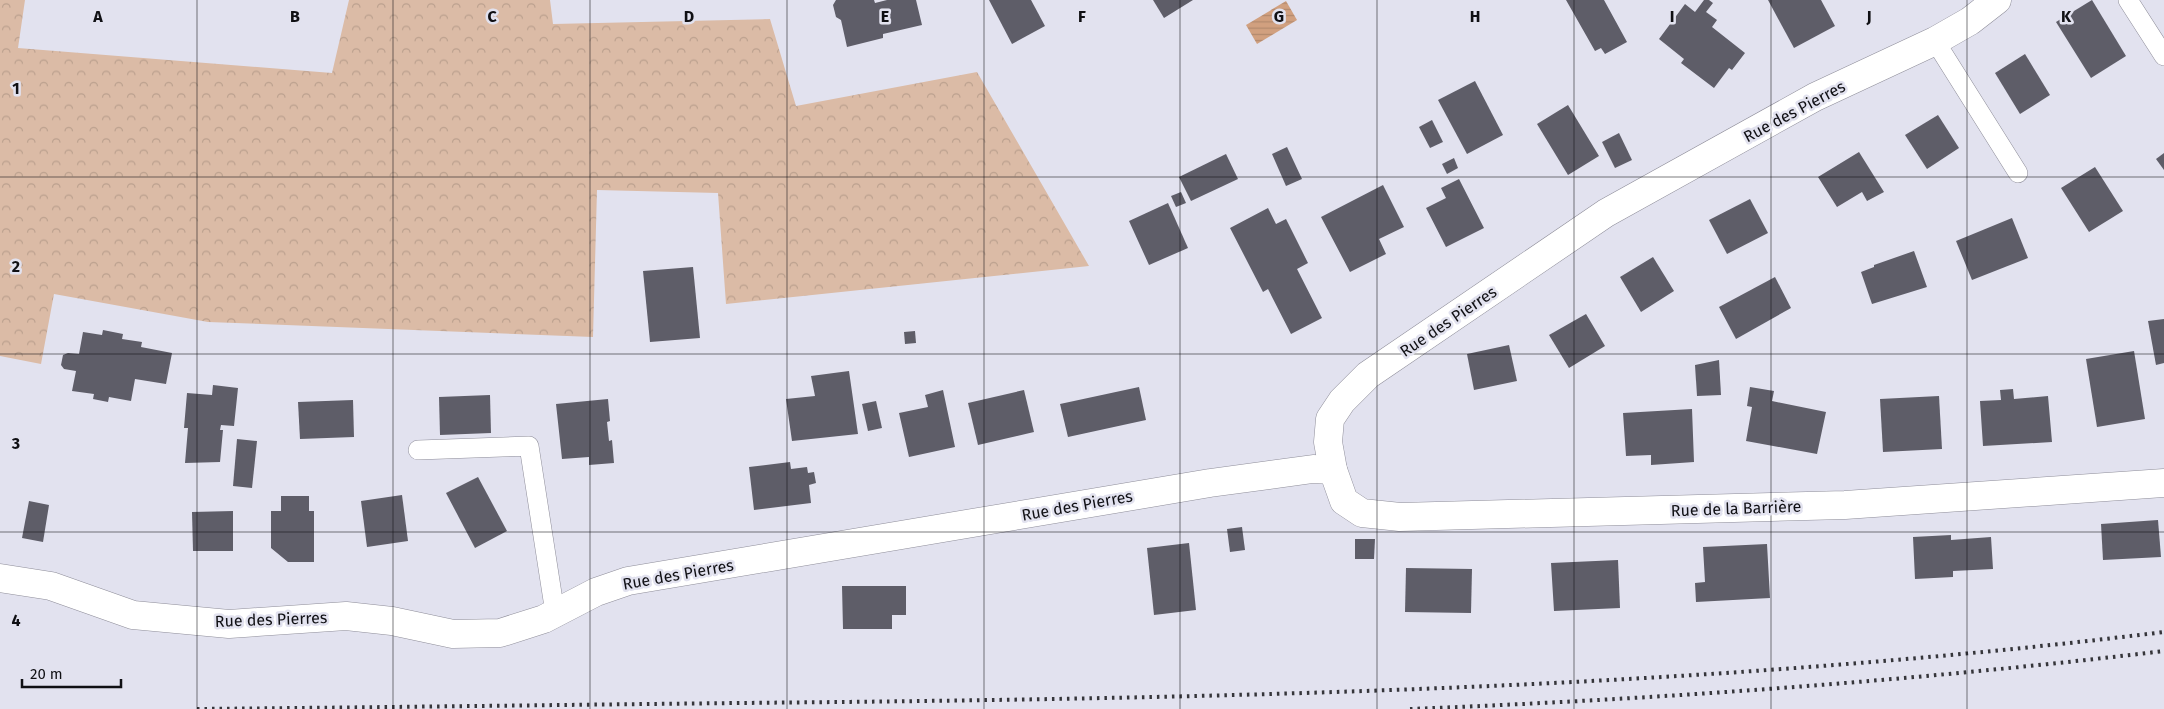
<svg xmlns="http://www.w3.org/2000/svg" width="2164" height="709" viewBox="0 0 2164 709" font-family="'Fira Sans',sans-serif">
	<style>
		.forest { fill: url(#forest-crowns) }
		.water { fill: url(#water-rules) }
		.building { fill: #5e5d68 }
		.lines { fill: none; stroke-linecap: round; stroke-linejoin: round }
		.lane-casing { stroke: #8e8d99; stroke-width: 20 }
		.street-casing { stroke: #8e8d99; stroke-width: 29 }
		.lane { stroke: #fff; stroke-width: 19 }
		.street { stroke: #fff; stroke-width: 28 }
		.rail { stroke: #35353a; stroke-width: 4; stroke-dasharray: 2.5 5; stroke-linecap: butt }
		.grid { fill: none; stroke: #101014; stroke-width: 1; stroke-opacity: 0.55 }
		.labels { text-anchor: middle; stroke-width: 5; stroke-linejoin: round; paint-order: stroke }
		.street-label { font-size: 16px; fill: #101014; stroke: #e2e2ef }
		.grid-label { font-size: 16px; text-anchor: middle; font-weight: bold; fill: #101014; stroke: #e2e2ef; stroke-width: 5; stroke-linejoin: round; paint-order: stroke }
	</style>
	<defs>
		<pattern id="forest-crowns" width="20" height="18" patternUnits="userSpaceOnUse" patternTransform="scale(1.25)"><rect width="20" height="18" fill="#dbbba6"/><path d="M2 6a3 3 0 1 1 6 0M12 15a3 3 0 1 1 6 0" fill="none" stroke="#bba08e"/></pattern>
		<pattern id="water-rules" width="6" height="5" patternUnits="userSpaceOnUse" patternTransform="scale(1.25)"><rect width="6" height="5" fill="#d1a07f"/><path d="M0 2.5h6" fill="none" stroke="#b2896d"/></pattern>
	</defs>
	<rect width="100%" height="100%" fill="#e2e2ef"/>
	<path class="forest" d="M 0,0 L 25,0 L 18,48 L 332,73 L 349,0 L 550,0 L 553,24 L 770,19 L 796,106 L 977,72 L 1089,266 L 726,304 L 718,193 L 597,190 L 593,337 L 208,322 L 54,294 L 41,364 L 0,356 Z"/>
	<path class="water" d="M 1286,1 L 1297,20 L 1257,44 L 1246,25 Z"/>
	<g class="building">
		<path d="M 836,0 L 874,0 L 875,3 L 887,0 L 916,0 L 922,25 L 883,34 L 883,38 L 847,47 L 841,20 L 836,17 L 833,5 Z"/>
		<path d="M 989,0 L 1031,0 L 1045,26 L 1012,44 Z"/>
		<path d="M 1153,0 L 1193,0 L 1164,18 Z"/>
		<path d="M 1566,0 L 1604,0 L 1627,42 L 1605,54 L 1601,48 L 1595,51 Z"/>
		<path d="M 1704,0 L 1709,0 L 1713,3 L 1706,12 L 1717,20 L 1712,27 L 1745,53 L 1732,70 L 1729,68 L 1714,88 L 1681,63 L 1684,59 L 1659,39 L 1685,4 L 1695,12 Z"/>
		<path d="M 1768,0 L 1821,0 L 1835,26 L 1794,48 Z"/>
		<path d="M 2092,0 L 2126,56 L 2091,78 L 2056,22 Z"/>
		<path d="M 2025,54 L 2050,95 L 2020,114 L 1995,73 Z"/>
		<path d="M 1475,81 L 1503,135 L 1467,154 L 1438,100 Z"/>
		<path d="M 1568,105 L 1599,156 L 1568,175 L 1537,124 Z"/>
		<path d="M 1938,115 L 1959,148 L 1927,169 L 1905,135 Z"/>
		<path d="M 1432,120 L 1443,142 L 1430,148 L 1419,127 Z"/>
		<path d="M 1619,133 L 1632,160 L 1615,168 L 1602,142 Z"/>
		<path d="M 1287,147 L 1302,179 L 1286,186 L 1272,154 Z"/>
		<path d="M 1859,152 L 1884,192 L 1867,201 L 1862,192 L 1837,207 L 1818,177 Z"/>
		<path d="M 2164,153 L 2164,170 L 2156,159 Z"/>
		<path d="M 1226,154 L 1238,179 L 1191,201 L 1179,177 Z"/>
		<path d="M 1454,158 L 1458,168 L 1447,174 L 1442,164 Z"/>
		<path d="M 2095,167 L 2123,211 L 2089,232 L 2061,188 Z"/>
		<path d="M 1459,179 L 1484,228 L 1446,247 L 1426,208 L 1446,198 L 1441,188 Z"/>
		<path d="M 1383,185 L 1404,227 L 1379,239 L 1386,254 L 1350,272 L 1321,217 Z"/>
		<path d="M 1181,192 L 1186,203 L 1176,207 L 1171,196 Z"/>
		<path d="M 1750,199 L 1768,233 L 1727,254 L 1709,220 Z"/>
		<path d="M 1168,203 L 1188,248 L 1149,265 L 1129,221 Z"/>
		<path d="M 1268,208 L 1276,224 L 1286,219 L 1308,263 L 1297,269 L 1322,318 L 1291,334 L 1268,289 L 1263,292 L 1230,228 Z"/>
		<path d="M 2012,218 L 2028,258 L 1972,280 L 1956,241 Z"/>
		<path d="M 1914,251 L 1927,287 L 1872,304 L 1861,272 L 1874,267 L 1874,265 Z"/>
		<path d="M 1653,257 L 1674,291 L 1641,312 L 1620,277 Z"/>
		<path d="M 693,267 L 700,338 L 650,342 L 643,271 Z"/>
		<path d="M 1775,277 L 1791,308 L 1736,339 L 1719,307 Z"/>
		<path d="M 1586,314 L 1605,346 L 1569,368 L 1549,335 Z"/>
		<path d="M 2164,319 L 2164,363 L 2156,365 L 2148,321 Z"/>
		<path d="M 103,330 L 123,334 L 122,339 L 142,342 L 141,347 L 172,353 L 166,384 L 135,379 L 131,401 L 109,397 L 108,402 L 93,399 L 94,394 L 72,391 L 76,371 L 64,369 L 61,365 L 63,355 L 68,353 L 79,354 L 83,332 L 102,335 Z"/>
		<path d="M 915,331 L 916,343 L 905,344 L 904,332 Z"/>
		<path d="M 1509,345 L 1517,381 L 1474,390 L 1467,354 Z"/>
		<path d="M 2134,351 L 2145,419 L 2097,427 L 2086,359 Z"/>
		<path d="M 1719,360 L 1721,395 L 1697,396 L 1695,365 Z"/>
		<path d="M 849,371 L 858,434 L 792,441 L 786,399 L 815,396 L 811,376 Z"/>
		<path d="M 213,385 L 238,388 L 234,426 L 221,425 L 220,430 L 223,430 L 220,462 L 185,463 L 188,428 L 184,428 L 187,393 L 212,395 Z"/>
		<path d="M 1139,387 L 1146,420 L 1068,437 L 1060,404 Z"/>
		<path d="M 1750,387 L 1774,391 L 1772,401 L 1826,412 L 1817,454 L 1746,441 L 1752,407 L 1747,406 Z"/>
		<path d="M 2013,389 L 2014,399 L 2048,396 L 2052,442 L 1983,446 L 1980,401 L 2001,400 L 2000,390 Z"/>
		<path d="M 943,390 L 955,447 L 909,457 L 899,413 L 928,407 L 925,395 Z"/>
		<path d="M 1024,390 L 1034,432 L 978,445 L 968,403 Z"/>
		<path d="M 490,395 L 491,433 L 440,435 L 439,397 Z"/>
		<path d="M 1939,396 L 1942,449 L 1883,452 L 1880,399 Z"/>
		<path d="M 608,399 L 610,421 L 607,422 L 609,441 L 612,440 L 614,463 L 589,465 L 589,457 L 562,459 L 556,404 Z"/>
		<path d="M 353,400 L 354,437 L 300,439 L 298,402 Z"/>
		<path d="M 876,401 L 882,428 L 868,431 L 862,404 Z"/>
		<path d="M 1692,409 L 1694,462 L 1651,465 L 1651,455 L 1626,456 L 1623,413 Z"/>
		<path d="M 237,439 L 257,441 L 252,488 L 233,486 Z"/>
		<path d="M 790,462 L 791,469 L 807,467 L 808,473 L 814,472 L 816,483 L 809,485 L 811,503 L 754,510 L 749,467 Z"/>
		<path d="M 478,477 L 507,531 L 475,548 L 446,493 Z"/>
		<path d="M 402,495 L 408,541 L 367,547 L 361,501 Z"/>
		<path d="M 281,496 L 309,496 L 309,511 L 314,511 L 314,562 L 288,562 L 271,548 L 271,511 L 281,511 Z"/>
		<path d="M 29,501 L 49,505 L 43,542 L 22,538 Z"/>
		<path d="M 233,511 L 233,551 L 193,551 L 192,512 Z"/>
		<path d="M 2158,520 L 2161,557 L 2103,560 L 2101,524 Z"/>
		<path d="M 1242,527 L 1245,550 L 1230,552 L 1227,529 Z"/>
		<path d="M 1951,535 L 1951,540 L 1991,537 L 1993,569 L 1953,571 L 1953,577 L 1915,579 L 1913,537 Z"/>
		<path d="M 1355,539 L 1375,539 L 1374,559 L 1355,559 Z"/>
		<path d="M 1189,543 L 1196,610 L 1154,615 L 1147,548 Z"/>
		<path d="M 1767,544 L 1770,598 L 1696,602 L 1695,583 L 1705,582 L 1703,547 Z"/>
		<path d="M 1618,560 L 1620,608 L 1554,611 L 1551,563 Z"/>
		<path d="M 1406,568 L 1472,569 L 1471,613 L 1405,612 Z"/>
		<path d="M 842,586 L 906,586 L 906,615 L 892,615 L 892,629 L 843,629 Z"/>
	</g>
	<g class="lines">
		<g class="lane-casing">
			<g id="lane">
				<path d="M 2128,0 L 2164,56"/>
				<path d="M 1935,41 L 2018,173"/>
				<path d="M 418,450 L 529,446 L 555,613"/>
			</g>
		</g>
		<g class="street-casing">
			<g id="street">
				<path d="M 1997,0 L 1970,21 L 1935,41 L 1815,97 L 1606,213 L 1368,375 L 1342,401 L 1330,419 L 1328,442 L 1333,470 L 1344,501 L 1362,513 L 1400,517 L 1845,505 L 2164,483"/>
				<path d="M 0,578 L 51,586 L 133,615 L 229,624 L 346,616 L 392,621 L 453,634 L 500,633 L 544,619 L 596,592 L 628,581 L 1210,483 L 1313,469 L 1333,470"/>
			</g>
		</g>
		<use href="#lane" class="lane"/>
		<use href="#street" class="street"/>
		<g class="rail">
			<path d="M 197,709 C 412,707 626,704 841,702 C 1283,697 1725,686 2164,632"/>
			<path d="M 1410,709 C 1662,699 1914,681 2164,651"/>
		</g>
	</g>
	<path class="grid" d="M 197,0 L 197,709M 393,0 L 393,709M 590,0 L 590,709M 787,0 L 787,709M 984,0 L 984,709M 1180,0 L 1180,709M 1377,0 L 1377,709M 1574,0 L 1574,709M 1771,0 L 1771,709M 1967,0 L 1967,709M 0,177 L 2164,177M 0,354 L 2164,354M 0,532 L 2164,532"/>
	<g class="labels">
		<g class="street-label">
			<text transform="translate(1794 111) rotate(-28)" y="6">Rue des Pierres</text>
			<text transform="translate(1448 321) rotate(-34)" y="6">Rue des Pierres</text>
			<text transform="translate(1077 505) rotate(-10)" y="6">Rue des Pierres</text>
			<text transform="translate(1736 508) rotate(-2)" y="6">Rue de la Barrière</text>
			<text transform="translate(678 574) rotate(-10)" y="6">Rue des Pierres</text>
			<text transform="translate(271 619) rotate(-2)" y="6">Rue des Pierres</text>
		</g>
	</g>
	<g class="grid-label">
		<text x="98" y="22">A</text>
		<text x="295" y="22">B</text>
		<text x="492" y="22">C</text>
		<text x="689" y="22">D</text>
		<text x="885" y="22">E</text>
		<text x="1082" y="22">F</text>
		<text x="1279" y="22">G</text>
		<text x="1475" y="22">H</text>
		<text x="1672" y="22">I</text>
		<text x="1869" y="22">J</text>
		<text x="2066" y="22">K</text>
		<text x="16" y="94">1</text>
		<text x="16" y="272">2</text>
		<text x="16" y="449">3</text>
		<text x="16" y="626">4</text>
	</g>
	<path d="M22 679v8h99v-8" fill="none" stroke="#101014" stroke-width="2.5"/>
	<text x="30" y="679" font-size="15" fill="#101014" stroke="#e2e2ef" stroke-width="4" paint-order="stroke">20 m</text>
</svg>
